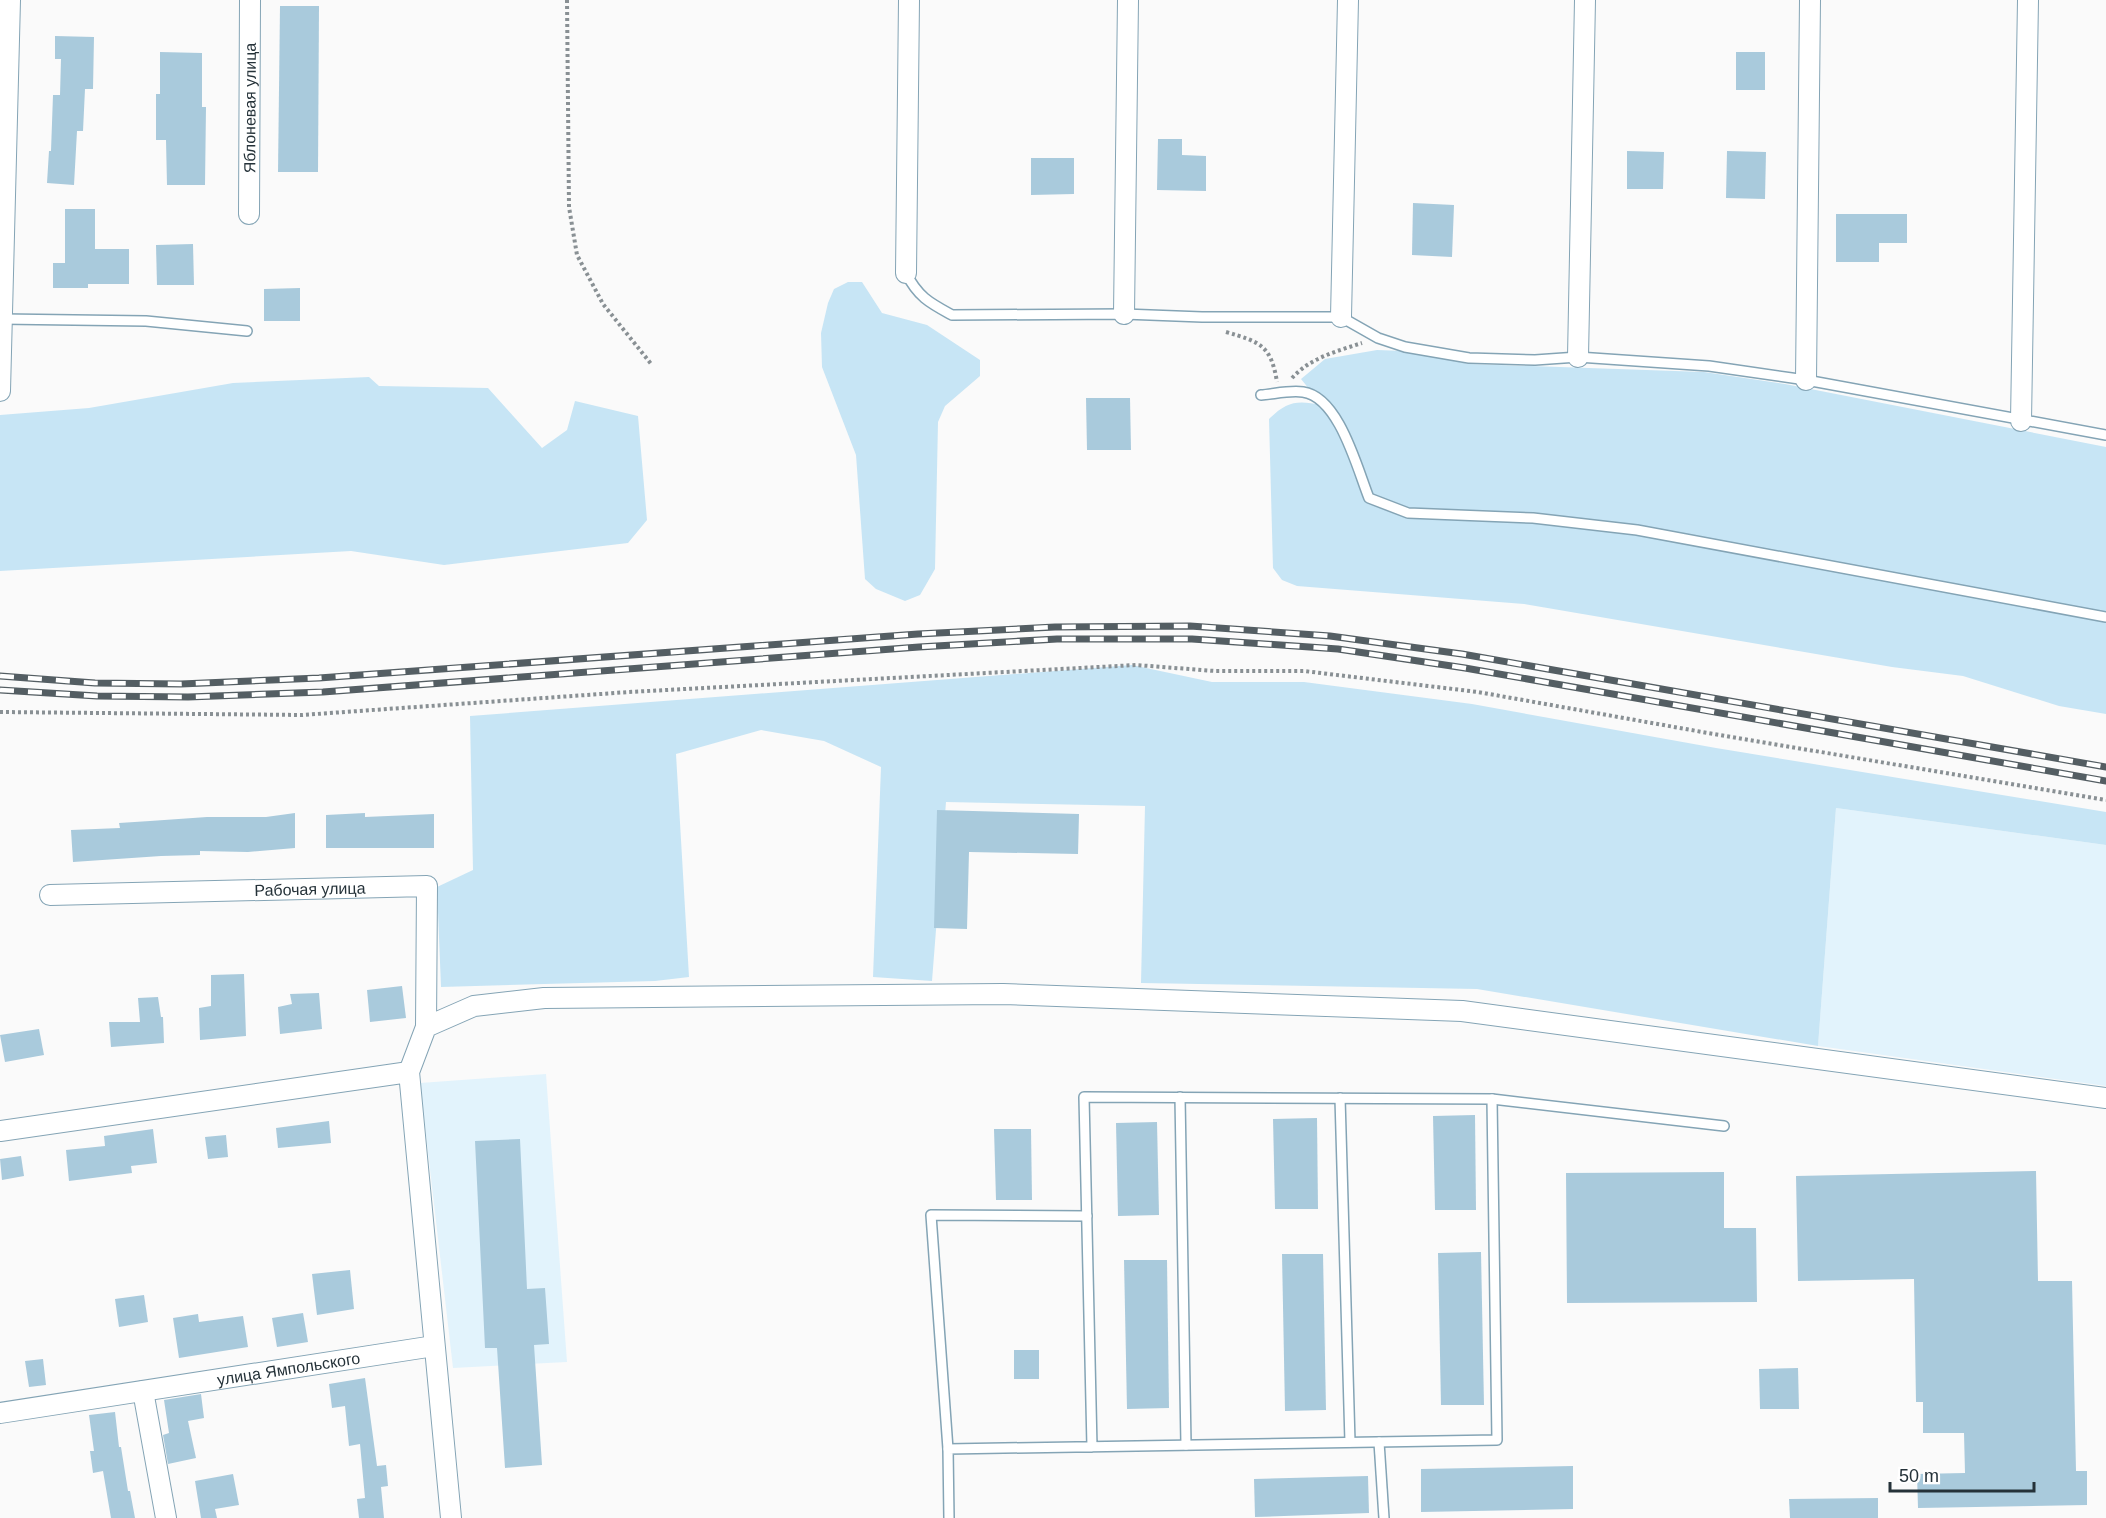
<svg xmlns="http://www.w3.org/2000/svg" width="2106" height="1518" viewBox="0 0 2106 1518" font-family="Arial,sans-serif">
	<style>
		.built { fill: #e2f3fc }
		.green { fill: #c7e5f5 }
		.building { fill: #a9cadc }
		.lines { fill: none; stroke-linecap: round; stroke-linejoin: round }
		.lane-casing { stroke: #84a4b5; stroke-width: 12 }
		.street-casing { stroke: #84a4b5; stroke-width: 22 }
		.path { stroke: #899094; stroke-width: 4; stroke-dasharray: 3 3; stroke-linecap: butt }
		.lane { stroke: #fff; stroke-width: 9 }
		.street { stroke: #fff; stroke-width: 20 }
		.rail-casing { stroke: #545e63; stroke-width: 7 }
		.rail { stroke: #fff; stroke-width: 4.5; stroke-dasharray: 14; stroke-linecap: butt }
		.labels { text-anchor: middle; stroke-width: 5; stroke-linejoin: round; paint-order: stroke }
		.street-label { font-size: 16px; fill: #253239; stroke: #fff }
	</style>
	<rect width="100%" height="100%" fill="#fafafa"/>
	<g class="built">
		<path d="M 1836,808 L 2106,845 L 2106,1086 L 1818,1046 Z"/>
		<path d="M 546,1074 L 567,1362 L 453,1368 L 420,1083 Z"/>
	</g>
	<g class="green">
		<path d="M 848,282 L 862,282 L 882,313 L 927,325 L 980,360 L 980,376 L 945,406 L 938,422 L 935,569 L 920,595 L 905,601 L 876,589 L 865,579 L 856,455 L 822,367 L 821,333 L 828,303 L 834,289 Z"/>
		<path d="M 1377,350 L 1404,351 L 1469,364 L 1704,372 L 1785,384 L 2106,447 L 2106,714 L 2059,706 L 1963,676 L 1892,667 L 1524,604 L 1297,586 L 1282,580 L 1273,568 L 1269,419 C 1287,401 1297,400 1322,405 L 1301,379 L 1325,359 Z"/>
		<path d="M 369,377 L 379,386 L 488,388 L 542,448 L 567,430 L 575,401 L 638,416 L 647,520 L 628,543 L 444,565 L 351,551 L 0,571 L 0,415 L 89,408 L 233,383 Z"/>
		<path d="M 1132,665 L 1212,682 L 1304,682 L 1472,704 L 1716,748 L 2106,812 L 2106,845 L 1836,808 L 1818,1046 L 1477,989 L 1141,983 L 1145,806 L 946,802 L 932,981 L 873,977 L 881,767 L 824,741 L 761,730 L 676,754 L 689,977 L 655,981 L 441,987 L 437,887 L 473,870 L 470,716 Z"/>
	</g>
	<g class="building">
		<path d="M 280,6 L 319,6 L 318,172 L 278,172 Z"/>
		<path d="M 55,36 L 94,37 L 93,89 L 85,89 L 83,131 L 77,131 L 74,185 L 47,183 L 49,151 L 51,151 L 53,95 L 60,95 L 61,59 L 55,59 Z"/>
		<path d="M 160,52 L 202,53 L 202,107 L 206,107 L 205,185 L 167,185 L 166,140 L 156,140 L 156,94 L 160,94 Z"/>
		<rect x="1736" y="52" width="29" height="38"/>
		<path d="M 1158,139 L 1182,139 L 1182,155 L 1206,156 L 1206,191 L 1157,190 Z"/>
		<path d="M 1627,151 L 1664,152 L 1663,189 L 1627,189 Z"/>
		<path d="M 1727,151 L 1766,152 L 1765,199 L 1726,198 Z"/>
		<path d="M 1031,158 L 1074,158 L 1074,194 L 1031,195 Z"/>
		<path d="M 1413,203 L 1454,205 L 1452,257 L 1412,255 Z"/>
		<path d="M 65,209 L 95,209 L 95,249 L 129,249 L 129,284 L 88,284 L 88,288 L 53,288 L 53,263 L 65,263 Z"/>
		<path d="M 1836,214 L 1907,214 L 1907,243 L 1879,243 L 1879,262 L 1836,262 Z"/>
		<path d="M 193,244 L 194,285 L 157,285 L 156,245 Z"/>
		<path d="M 300,288 L 300,321 L 264,321 L 264,289 Z"/>
		<path d="M 1086,398 L 1130,398 L 1131,450 L 1087,450 Z"/>
		<path d="M 937,810 L 1079,814 L 1078,854 L 969,852 L 967,929 L 934,928 Z"/>
		<path d="M 295,813 L 295,848 L 248,852 L 200,851 L 200,855 L 161,856 L 73,862 L 71,830 L 120,828 L 119,823 L 150,821 L 207,817 L 266,817 Z"/>
		<path d="M 365,813 L 365,817 L 434,814 L 434,848 L 326,848 L 326,815 Z"/>
		<path d="M 244,974 L 246,1036 L 200,1040 L 199,1008 L 211,1006 L 211,975 Z"/>
		<path d="M 402,986 L 406,1018 L 370,1022 L 367,990 Z"/>
		<path d="M 319,993 L 322,1029 L 280,1034 L 278,1007 L 292,1004 L 290,994 Z"/>
		<path d="M 158,997 L 161,1017 L 163,1017 L 164,1043 L 111,1047 L 109,1022 L 140,1022 L 138,998 Z"/>
		<path d="M 39,1029 L 44,1055 L 5,1062 L 0,1035 Z"/>
		<path d="M 1475,1115 L 1476,1210 L 1435,1210 L 1433,1116 Z"/>
		<path d="M 1317,1118 L 1318,1209 L 1275,1209 L 1273,1119 Z"/>
		<path d="M 329,1121 L 331,1143 L 278,1148 L 276,1128 Z"/>
		<path d="M 1157,1122 L 1159,1215 L 1118,1216 L 1116,1123 Z"/>
		<path d="M 153,1129 L 157,1163 L 131,1166 L 132,1173 L 69,1181 L 66,1150 L 105,1146 L 104,1136 Z"/>
		<path d="M 994,1129 L 1031,1129 L 1032,1200 L 996,1200 Z"/>
		<path d="M 226,1135 L 228,1157 L 208,1159 L 205,1137 Z"/>
		<path d="M 520,1139 L 527,1289 L 545,1288 L 549,1344 L 534,1345 L 542,1465 L 505,1468 L 497,1348 L 485,1348 L 475,1141 Z"/>
		<path d="M 21,1156 L 24,1176 L 2,1180 L 0,1159 Z"/>
		<path d="M 2036,1171 L 2038,1281 L 2072,1281 L 2076,1471 L 2087,1471 L 2087,1505 L 1918,1508 L 1917,1474 L 1965,1473 L 1964,1433 L 1923,1433 L 1923,1402 L 1916,1402 L 1914,1279 L 1798,1281 L 1796,1176 Z"/>
		<path d="M 1724,1172 L 1724,1228 L 1756,1228 L 1757,1302 L 1567,1303 L 1566,1173 Z"/>
		<path d="M 1481,1252 L 1484,1405 L 1441,1405 L 1438,1253 Z"/>
		<path d="M 1282,1254 L 1323,1254 L 1326,1410 L 1285,1411 Z"/>
		<path d="M 1124,1260 L 1167,1260 L 1169,1408 L 1127,1409 Z"/>
		<path d="M 350,1270 L 354,1309 L 317,1315 L 312,1274 Z"/>
		<path d="M 144,1295 L 148,1322 L 119,1327 L 115,1299 Z"/>
		<path d="M 303,1313 L 308,1342 L 277,1347 L 272,1318 Z"/>
		<path d="M 198,1314 L 199,1322 L 243,1316 L 248,1347 L 179,1358 L 173,1318 Z"/>
		<rect x="1014" y="1350" width="25" height="29"/>
		<path d="M 43,1359 L 46,1385 L 29,1387 L 25,1361 Z"/>
		<path d="M 1798,1368 L 1799,1409 L 1760,1409 L 1759,1369 Z"/>
		<path d="M 365,1378 L 377,1466 L 386,1465 L 388,1486 L 381,1487 L 384,1518 L 359,1518 L 357,1499 L 365,1498 L 360,1444 L 349,1446 L 345,1406 L 332,1408 L 329,1384 Z"/>
		<path d="M 201,1394 L 204,1418 L 188,1421 L 196,1458 L 168,1464 L 163,1435 L 169,1433 L 164,1400 Z"/>
		<path d="M 115,1412 L 119,1447 L 121,1447 L 128,1491 L 130,1491 L 135,1518 L 111,1518 L 103,1471 L 93,1473 L 90,1451 L 94,1451 L 89,1415 Z"/>
		<path d="M 1573,1466 L 1573,1509 L 1421,1512 L 1421,1469 Z"/>
		<path d="M 233,1474 L 239,1505 L 215,1509 L 217,1518 L 201,1518 L 195,1481 Z"/>
		<path d="M 1368,1476 L 1369,1513 L 1255,1517 L 1254,1479 Z"/>
		<path d="M 1878,1498 L 1878,1518 L 1790,1518 L 1789,1499 Z"/>
	</g>
	<g class="lines">
		<g class="lane-casing">
			<g id="lane">
				<path d="M 906,273 C 918,297 930,303 952,315 L 1124,314 L 1202,317 L 1341,317 L 1378,338 L 1405,347 L 1469,358 L 1535,360 L 1578,357 L 1709,366 L 1806,380 L 2106,435"/>
				<path d="M 2,319 L 146,321 L 247,331"/>
				<path d="M 1261,395 C 1274,394 1290,390 1303,392 C 1339,397 1357,468 1369,498 L 1408,513 L 1533,518 L 1637,530 L 2106,617"/>
				<path d="M 1180,1097 L 1186,1445"/>
				<path d="M 1340,1098 L 1350,1442"/>
				<path d="M 1492,1099 L 1724,1126"/>
				<path d="M 1379,1442 L 1384,1518"/>
				<path d="M 948,1449 L 931,1215 L 1087,1216"/>
				<path d="M 949,1518 L 948,1449 L 1497,1440 L 1492,1099 L 1084,1097 L 1092,1447"/>
			</g>
		</g>
		<g class="street-casing">
			<g id="street">
				<path id="s1" d="M 249,214 L 250,0"/>
				<path d="M 906,273 L 909,0"/>
				<path d="M 1124,314 L 1128,0"/>
				<path d="M 1341,317 L 1348,0"/>
				<path d="M 1578,357 L 1585,0"/>
				<path d="M 1806,380 L 1810,0"/>
				<path d="M 0,391 L 10,0"/>
				<path d="M 2021,421 L 2028,0"/>
				<path id="s2" d="M 50,895 L 427,886 L 426,1027"/>
				<path d="M 0,1131 L 409,1072"/>
				<path d="M 143,1391 L 166,1518"/>
				<path id="s3" d="M 0,1413 L 434,1346"/>
				<path d="M 451,1518 L 409,1072 L 426,1027 L 474,1006 L 544,998 L 1003,994 L 1462,1011 L 2106,1098"/>
			</g>
		</g>
		<g class="path">
			<path d="M 567,0 L 569,207 L 577,255 L 603,304 L 652,365"/>
			<path d="M 1226,332 C 1260,342 1271,345 1277,382"/>
			<path d="M 1292,378 C 1310,358 1337,351 1362,343"/>
			<path d="M 0,712 L 302,715 L 629,692 L 1136,665 L 1215,671 L 1304,671 L 1478,692 L 1708,733 L 2106,800"/>
		</g>
		<use href="#lane" class="lane"/>
		<use href="#street" class="street"/>
		<g class="rail-casing">
			<g id="rail">
				<path d="M 0,676 L 95,683 L 181,684 L 319,678 L 918,634 L 1055,627 L 1190,626 L 1330,636 L 1462,654 L 2106,767"/>
				<path d="M 0,690 L 97,696 L 188,697 L 323,692 L 919,647 L 1057,639 L 1192,639 L 1338,649 L 1465,668 L 2106,781"/>
			</g>
		</g>
		<use href="#rail" class="rail"/>
	</g>
	<g class="labels">
		<g class="street-label">
			<text dy="6" stroke="none"><textPath href="#s1" startOffset="106">Яблоневая улица</textPath></text>
			<text dy="6" stroke="none"><textPath href="#s2" startOffset="260">Рабочая улица</textPath></text>
			<text dy="6" stroke="none"><textPath href="#s3" startOffset="292">улица Ямпольского</textPath></text>
		</g>
	</g>
	<path d="M1890 1482v9h144v-9" fill="none" stroke="#253239" stroke-width="3"/>
	<text x="1899" y="1482" font-size="18" fill="#253239" stroke="#ffffff" stroke-width="4.5" paint-order="stroke">50 m</text>
</svg>
